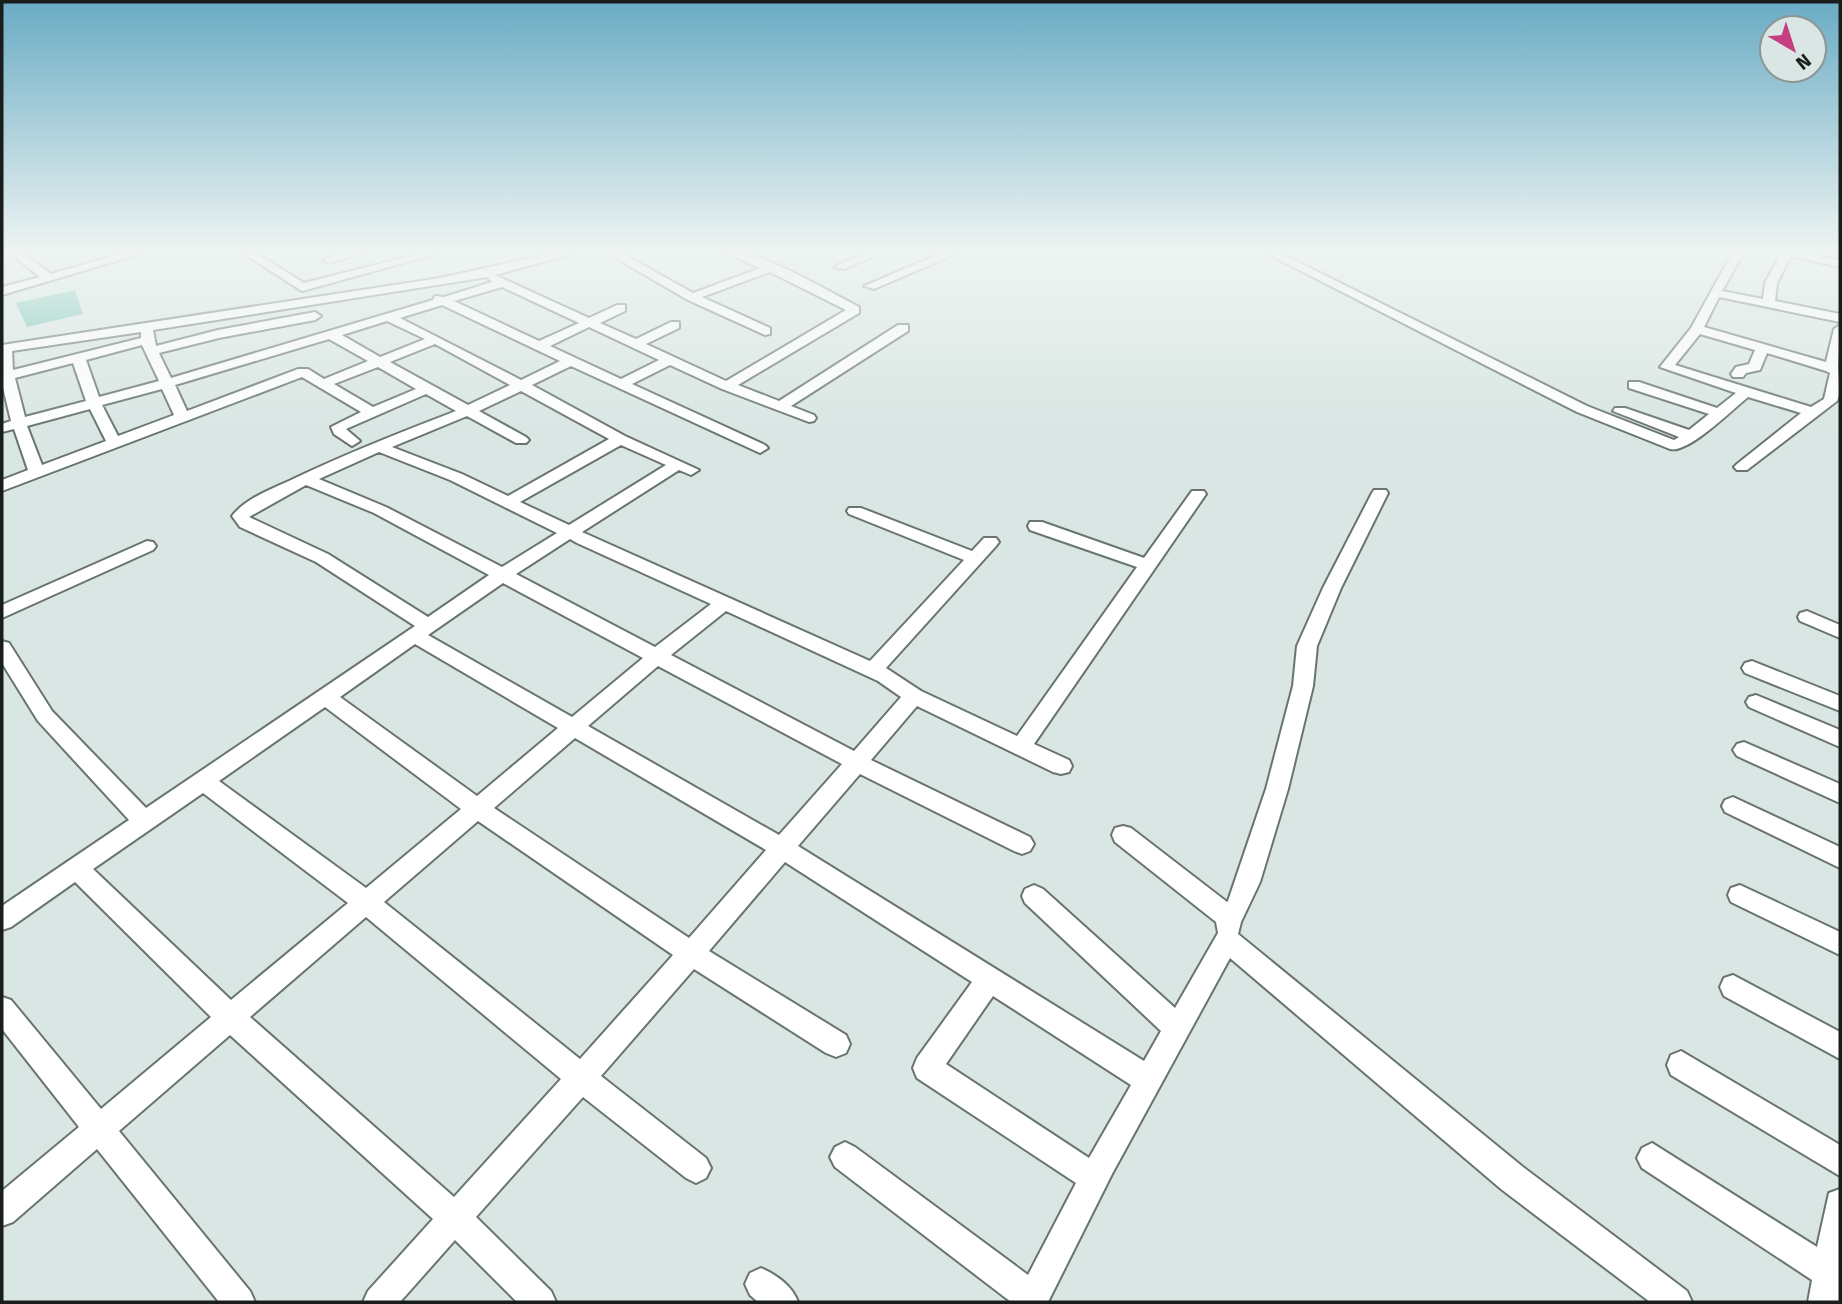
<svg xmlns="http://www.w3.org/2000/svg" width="1842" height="1304" viewBox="0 0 1842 1304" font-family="'Fira Sans',sans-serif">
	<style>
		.green { fill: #73c4b2 }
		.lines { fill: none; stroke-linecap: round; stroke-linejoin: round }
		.street-casing { stroke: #687470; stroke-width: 4 }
		.street { fill: #fff; fill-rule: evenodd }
	</style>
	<rect width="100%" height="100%" fill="#d9e6e3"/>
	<path class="green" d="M 75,290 L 83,314 L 27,327 L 16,303 Z"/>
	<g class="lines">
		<g class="street-casing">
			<g id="street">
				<path d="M 6,250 L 19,250 L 51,274 L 134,250 L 153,250 L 2,295 L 2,287 L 40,277 Z"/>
				<path d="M 238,250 L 251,250 L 304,283 L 430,251 L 436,254 L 302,291 Z"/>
				<path d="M 353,250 L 372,250 L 329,263 L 323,260 Z"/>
				<path d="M 566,250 L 586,250 L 495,275 L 589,318 L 617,305 L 625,305 L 625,311 L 600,323 L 636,339 L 671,322 L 679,322 L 679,328 L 646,344 L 726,381 L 846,310 L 770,272 L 702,297 L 770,328 L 770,334 L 765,335 L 688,300 L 602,250 L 616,250 L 693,293 L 760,268 L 719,250 C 763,250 819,287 859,307 L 859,313 L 738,385 L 779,401 L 898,325 L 908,325 L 908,331 L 791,406 L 814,415 L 816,418 L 814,421 L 809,422 L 722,389 L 670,365 L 632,384 L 765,445 L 768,448 L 760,453 L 571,366 L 532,385 L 625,436 L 699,470 L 691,475 L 679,470 L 582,532 L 870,661 L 964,560 L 849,514 L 847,511 L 849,508 L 861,508 L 972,551 L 984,538 L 996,538 L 999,542 L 996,546 L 886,668 L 921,691 L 1017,736 L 1137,567 L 1030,530 L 1028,526 L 1030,522 L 1042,522 L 1144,558 L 1192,491 L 1204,491 L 1206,494 L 1034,744 L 1069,760 L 1072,766 L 1069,772 L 1061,774 L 1053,772 L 917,706 L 871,760 L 1030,837 L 1034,844 L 1030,851 L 1022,854 L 1014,851 L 860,774 L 798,846 L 1144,1061 L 1161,1031 L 1025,903 L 1022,896 L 1025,889 L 1034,885 L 1043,889 L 1175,1008 L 1218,933 L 1216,922 L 1115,842 L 1112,835 L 1115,828 L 1123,826 L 1131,828 L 1227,902 L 1228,901 L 1266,789 L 1293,686 L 1297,646 L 1323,588 L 1372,493 L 1374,490 L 1386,490 L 1388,493 L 1341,588 L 1317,646 L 1313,686 L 1288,789 L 1260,882 L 1241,922 L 1238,934 L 1523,1167 L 1687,1291 L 1692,1302 L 1650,1302 L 1501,1189 L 1230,958 L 1112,1174 L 1048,1302 L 1011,1302 L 835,1167 L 830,1157 L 835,1147 L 845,1142 L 855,1147 L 1028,1275 L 1076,1183 L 917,1078 L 913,1068 L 917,1058 L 972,982 L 785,862 L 709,951 L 846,1035 L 850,1044 L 846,1053 L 836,1057 L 826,1053 L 694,969 L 601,1076 L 706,1158 L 711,1168 L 706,1178 L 696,1183 L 686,1178 L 583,1097 L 476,1217 L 551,1291 L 556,1302 L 517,1302 L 455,1240 L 400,1302 L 363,1302 L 368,1291 L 433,1219 L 230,1035 L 119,1131 L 250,1291 L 255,1302 L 219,1302 L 97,1149 L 13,1222 L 2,1226 L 2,1191 L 79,1127 L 2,1029 L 2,997 L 11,1000 L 101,1109 L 211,1017 L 75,882 L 11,927 L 2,930 L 2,906 L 129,820 L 38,721 L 2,663 L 2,641 L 9,643 L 52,711 L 146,808 L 415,626 L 316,562 L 240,527 L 232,516 C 246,498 272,489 291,480 C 345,454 401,432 456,411 L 426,394 L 346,429 L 360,441 L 352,446 L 334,434 L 331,427 L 361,412 L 302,377 L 2,491 L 2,480 L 28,470 L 14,429 L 2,432 L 2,424 L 11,421 L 2,383 L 2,345 L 440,278 ZM 487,277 L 492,282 L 444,297 L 435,296 L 433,300 L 171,378 L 159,353 L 219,338 L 315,320 L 321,316 L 315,312 L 218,330 L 156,346 L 153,330 ZM 502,287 L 579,323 L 539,341 L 454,301 ZM 442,305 L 560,361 L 521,380 L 400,318 ZM 387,321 L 425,339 L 380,357 L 342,335 ZM 589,327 L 659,360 L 621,379 L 550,346 ZM 141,332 L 141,338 L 13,370 L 12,351 ZM 329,339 L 368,361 L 324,379 L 308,369 L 298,369 L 187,411 L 175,385 ZM 435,344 L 510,385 L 468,405 L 390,362 ZM 142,345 L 159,381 L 99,397 L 86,360 ZM 73,363 L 86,401 L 25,417 L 15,378 ZM 378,367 L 416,389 L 373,407 L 334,384 ZM 162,389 L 174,415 L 118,436 L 102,405 ZM 521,391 L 609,439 L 508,496 L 462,474 L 392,447 L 467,416 L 516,443 L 526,443 L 529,440 L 526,437 L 479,411 ZM 90,409 L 106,441 L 42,465 L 27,426 ZM 621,445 L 666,465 L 569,525 L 520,502 ZM 379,452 L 450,480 L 557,533 L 502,567 L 386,507 L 319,479 ZM 306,485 L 374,513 L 489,575 L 428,617 L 328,554 L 249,517 ZM 570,539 L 577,543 L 711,604 L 655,647 L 516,574 ZM 503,583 L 643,658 L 572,717 L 428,635 ZM 726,611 L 878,681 L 901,697 L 854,751 L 671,655 ZM 415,644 L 558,728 L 477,796 L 340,697 ZM 658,666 L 842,764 L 779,835 L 588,726 ZM 325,707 L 461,809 L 366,888 L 219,781 ZM 575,738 L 766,850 L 689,938 L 494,808 ZM 203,793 L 348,903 L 231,1000 L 93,869 ZM 478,821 L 673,955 L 580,1059 L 384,902 ZM 366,917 L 561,1079 L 454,1197 L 250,1017 ZM 993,996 L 1131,1085 L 1089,1158 L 946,1064 Z"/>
				<path d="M 871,250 L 887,250 L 844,269 L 834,267 Z"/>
				<path d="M 949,250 L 965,250 L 874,289 L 864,286 Z"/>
				<path d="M 1260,250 L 1274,250 L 1587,406 L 1674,440 L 1679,437 L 1613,411 L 1615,408 L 1625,408 L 1689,430 L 1709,414 L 1629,388 L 1629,382 L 1639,382 L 1717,408 L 1736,393 L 1660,367 L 1691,328 L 1734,250 L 1745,250 L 1722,291 L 1763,299 L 1765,283 L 1781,254 L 1775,250 L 1796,250 L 1840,261 L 1840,267 L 1791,256 L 1777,283 L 1775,301 L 1840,314 L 1840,322 L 1719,297 L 1704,327 L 1826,362 L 1834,329 L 1840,325 L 1838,367 L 1840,393 L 1837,401 L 1747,470 L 1737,470 L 1734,467 L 1737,464 L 1801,413 L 1748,397 C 1733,409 1688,454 1670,449 L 1577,412 ZM 1700,334 L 1755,350 L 1749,364 L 1736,367 L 1731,374 L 1733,377 L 1743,377 L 1746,373 L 1760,370 L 1767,353 L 1826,371 L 1830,373 L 1824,399 L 1811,407 L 1675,365 Z"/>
				<path d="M 147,541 L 153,542 L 156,546 L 153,550 L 2,618 L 2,605 Z"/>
				<path d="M 1807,611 L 1840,625 L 1840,638 L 1800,621 L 1798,617 L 1800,613 Z"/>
				<path d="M 1752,661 L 1840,696 L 1840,711 L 1745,673 L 1742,668 L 1745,663 Z"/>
				<path d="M 1756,695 L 1840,730 L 1840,747 L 1749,707 L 1746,702 L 1749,697 Z"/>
				<path d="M 1744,742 L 1840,784 L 1840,803 L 1737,756 L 1733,750 L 1737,744 Z"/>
				<path d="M 1733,797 L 1840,847 L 1840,868 L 1725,812 L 1722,806 L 1725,800 Z"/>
				<path d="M 1740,885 L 1840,932 L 1840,955 L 1731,902 L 1728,895 L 1731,888 Z"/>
				<path d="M 1733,975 L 1840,1032 L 1840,1059 L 1724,996 L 1720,987 L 1724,978 Z"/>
				<path d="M 1681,1051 L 1840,1145 L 1840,1176 L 1671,1075 L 1667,1065 L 1671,1055 Z"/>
				<path d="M 1652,1143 L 1817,1247 L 1829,1193 L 1840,1189 L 1840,1302 L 1808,1302 L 1812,1280 L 1642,1168 L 1637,1158 L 1642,1148 Z"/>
				<path d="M 761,1268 C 777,1275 792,1286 798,1302 L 758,1302 L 750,1295 L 745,1284 L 750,1273 Z"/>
			</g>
		</g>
		<use href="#street" class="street"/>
	</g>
	<linearGradient id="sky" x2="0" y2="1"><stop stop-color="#69abc4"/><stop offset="0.58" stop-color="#eef4f2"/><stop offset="1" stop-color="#eef4f2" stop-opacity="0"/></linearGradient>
	<rect width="1842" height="433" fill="url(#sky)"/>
	<rect width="1842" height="1304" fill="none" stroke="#191e1d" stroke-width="7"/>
	<g transform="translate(1793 49) rotate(141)"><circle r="33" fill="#d9e6e3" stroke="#8c9694" stroke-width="2"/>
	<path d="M0-5L12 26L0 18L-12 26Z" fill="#c64081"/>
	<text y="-10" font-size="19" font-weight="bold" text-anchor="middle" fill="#191e1d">N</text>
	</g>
</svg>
